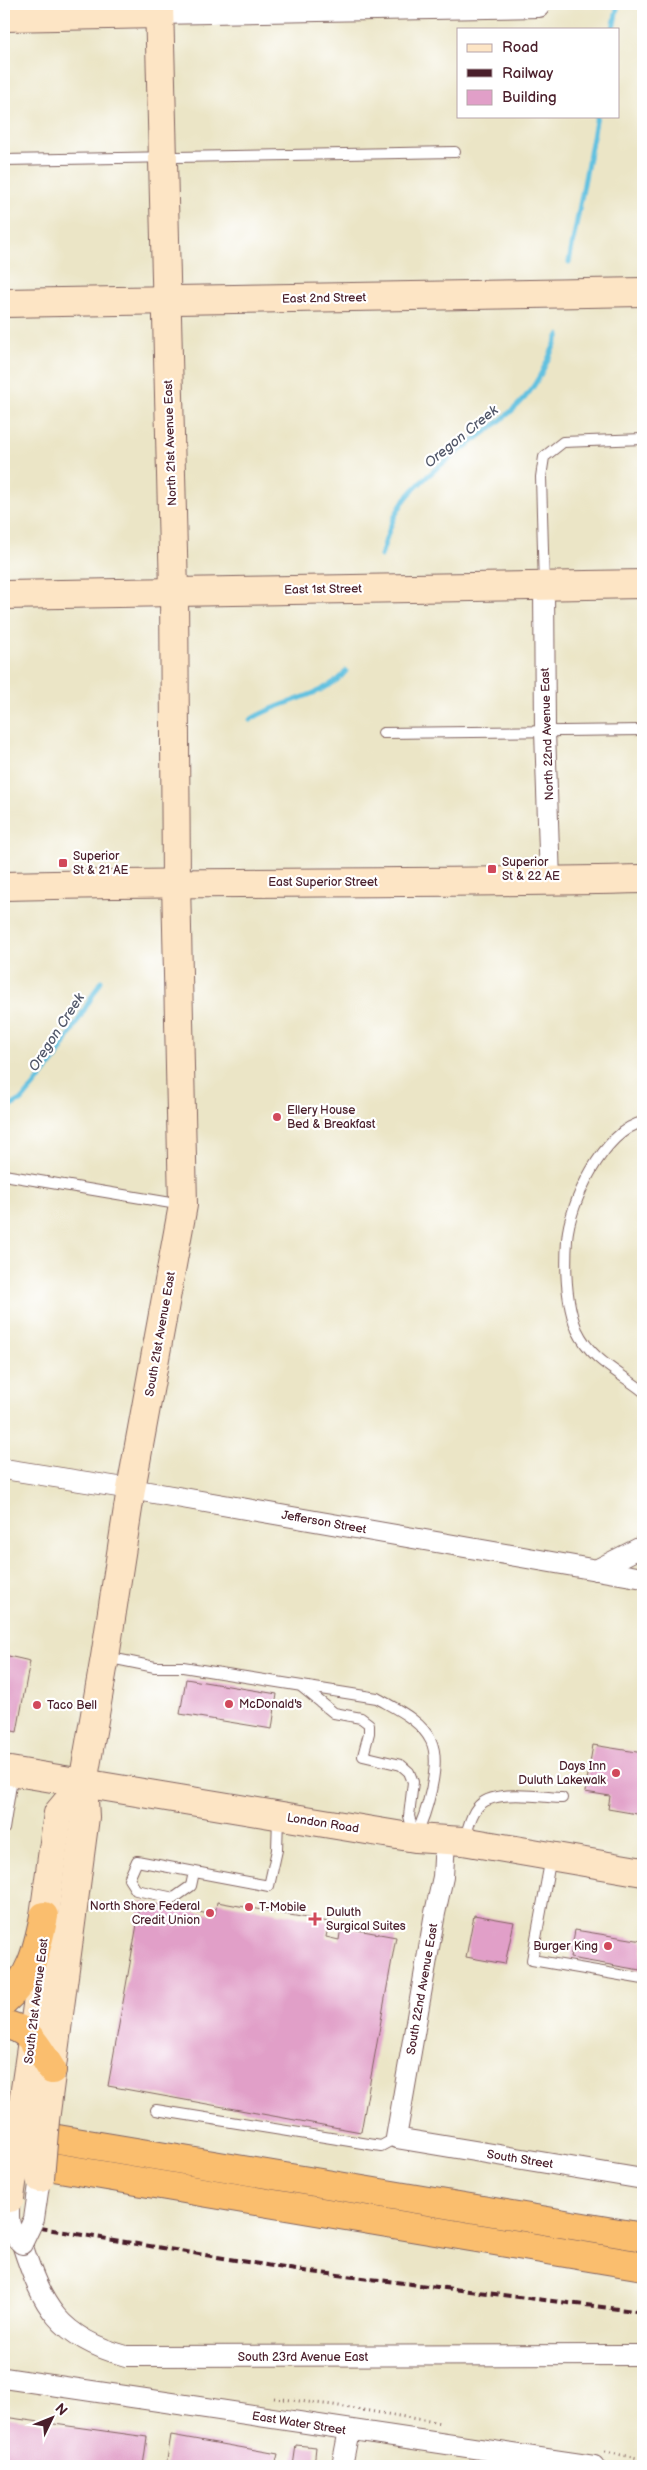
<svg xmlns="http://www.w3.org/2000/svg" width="647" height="2470" viewBox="0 0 647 2470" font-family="'Balsamiq Sans',sans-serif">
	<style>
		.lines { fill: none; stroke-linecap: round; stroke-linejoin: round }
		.stream { stroke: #62c1e0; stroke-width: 5 }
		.building { fill: #e19fc8 }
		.lane-casing { stroke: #826461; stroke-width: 12 }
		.street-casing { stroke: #826461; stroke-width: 22 }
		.secondary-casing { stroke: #826461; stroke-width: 30 }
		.highway-casing { stroke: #826461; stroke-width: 30 }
		.path { stroke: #826461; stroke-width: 3; stroke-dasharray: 1 4; stroke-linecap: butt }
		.lane { stroke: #fff; stroke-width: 10 }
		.street { stroke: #fff; stroke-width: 20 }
		.secondary { stroke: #fde5c5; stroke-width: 28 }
		.highway { stroke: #fabe6e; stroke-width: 28 }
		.rail { stroke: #4a1f2b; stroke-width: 4; stroke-dasharray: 8 4; stroke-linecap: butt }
		.street-bridge-casing { stroke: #826461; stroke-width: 22; stroke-linecap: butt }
		.secondary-bridge-casing { stroke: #826461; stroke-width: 30; stroke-linecap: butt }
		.street-bridge { stroke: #fff; stroke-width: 20 }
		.secondary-bridge { stroke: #fde5c5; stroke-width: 28 }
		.poi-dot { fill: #d1495b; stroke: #fff; stroke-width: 2 }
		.labels { text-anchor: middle; stroke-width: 4.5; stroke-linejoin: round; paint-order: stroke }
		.street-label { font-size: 12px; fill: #4a1f2b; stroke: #fff }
		.poi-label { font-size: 12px; fill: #4a1f2b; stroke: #fff; text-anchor: start }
		.water-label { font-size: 14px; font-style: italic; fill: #52586a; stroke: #fff }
	</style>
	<rect width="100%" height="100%" fill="#fff"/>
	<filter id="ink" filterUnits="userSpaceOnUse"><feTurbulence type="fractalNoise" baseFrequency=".02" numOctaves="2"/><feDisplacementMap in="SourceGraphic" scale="10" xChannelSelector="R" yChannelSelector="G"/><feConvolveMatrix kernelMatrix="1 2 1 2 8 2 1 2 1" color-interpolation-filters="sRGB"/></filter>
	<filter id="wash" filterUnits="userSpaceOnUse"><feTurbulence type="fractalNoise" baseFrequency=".0096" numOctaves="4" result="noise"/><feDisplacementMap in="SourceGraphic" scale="20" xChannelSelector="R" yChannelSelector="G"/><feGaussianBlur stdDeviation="1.12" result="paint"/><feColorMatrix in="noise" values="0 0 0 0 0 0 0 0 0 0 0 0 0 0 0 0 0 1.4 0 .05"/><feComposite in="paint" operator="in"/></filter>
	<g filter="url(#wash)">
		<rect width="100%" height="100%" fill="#ebe5c6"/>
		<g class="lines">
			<g class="stream">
				<path d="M 613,29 L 618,4"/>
				<path d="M 569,262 L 597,116"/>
				<path d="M 381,556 C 387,535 393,514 407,497 C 439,459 485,438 519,404 C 539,384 548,359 559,335"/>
				<path d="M 250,720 C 277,701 326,697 346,671"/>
				<path d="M 4,1110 L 23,1099 L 55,1060 L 101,981"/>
			</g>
		</g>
		<g id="blocks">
			<g class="building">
				<path d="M 4,1655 L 30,1661 L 17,1732 L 4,1729 L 5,1685 Z"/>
				<path d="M 186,1679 L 277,1694 L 272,1729 L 180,1714 Z"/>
				<path d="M 593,1745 L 643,1753 L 643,1815 L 608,1809 L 610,1796 L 585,1792 Z"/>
				<path d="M 141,1902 L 215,1915 L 217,1902 L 329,1922 L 326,1937 L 339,1940 L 341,1927 L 396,1937 L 361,2132 L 108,2086 Z"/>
				<path d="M 474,1915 L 514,1922 L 505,1964 L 466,1957 Z"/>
				<path d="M 575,1930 L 643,1941 L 640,1970 L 570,1958 Z"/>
				<path d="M 4,2417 L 147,2437 L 143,2466 L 4,2466 Z"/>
				<path d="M 171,2435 L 278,2454 L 275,2466 L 166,2466 Z"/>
				<path d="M 296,2445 L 316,2447 L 314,2466 L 293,2466 Z"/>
			</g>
		</g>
	</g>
	<g filter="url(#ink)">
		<use href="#blocks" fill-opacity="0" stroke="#826461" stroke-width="1"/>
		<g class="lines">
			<g class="lane-casing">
				<g id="lane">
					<path d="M 4,160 L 455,152"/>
					<path d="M 544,586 L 541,477 L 544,457 L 563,442 L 643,439"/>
					<path d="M 383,733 L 643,730"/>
					<path d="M 643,1122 C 604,1130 569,1204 567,1240 C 565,1269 566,1303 577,1330 C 591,1360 619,1372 643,1391"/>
					<path d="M 4,1175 L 183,1205"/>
					<path d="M 106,1657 L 155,1667 L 183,1667 L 377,1698 C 396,1709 421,1720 431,1741 C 442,1764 426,1815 415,1837"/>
					<path d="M 302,1687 L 334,1713 L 361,1718 L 369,1724 L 369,1733 L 363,1756 L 401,1765 L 409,1772 L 413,1782 L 409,1816 L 414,1835"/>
					<path d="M 4,1829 L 13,1772"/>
					<path d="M 464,1840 C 468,1830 470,1816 477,1808 C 491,1788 540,1797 562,1798"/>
					<path d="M 551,1857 L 532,1960 L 643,1979"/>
					<path d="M 194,1872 L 191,1886 L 174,1898 L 136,1890 L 129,1879 L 137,1861 L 269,1886 L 277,1850 L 278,1817"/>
					<path d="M 156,2110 L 381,2146 L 396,2138"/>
				</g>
			</g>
			<g class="street-casing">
				<g id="street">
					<path d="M 159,14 L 539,7 L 539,4"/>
					<path d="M 544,586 L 545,731 L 550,881"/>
					<path d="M 4,1469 L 131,1489 L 643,1578"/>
					<path d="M 596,1570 L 643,1546"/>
					<path d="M 445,1840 L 443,1877 L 435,1913 L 396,2138 L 643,2179"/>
					<path d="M 22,2244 C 42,2306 59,2338 126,2356 L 643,2355"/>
					<path d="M 4,2378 L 594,2466"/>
					<path d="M 342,2466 L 349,2430"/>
				</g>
			</g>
			<g class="secondary-casing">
				<g id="secondary">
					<path d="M 4,17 L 159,14"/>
					<path d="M 4,303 L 643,292"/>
					<path d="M 4,595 L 643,584"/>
					<path d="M 4,886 C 217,881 430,884 643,879"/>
					<path d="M 4,1770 L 415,1838 L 463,1841 L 643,1872"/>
					<path d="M 21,2117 L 44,1957 L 44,1916 L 58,1813 L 83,1783"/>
					<path d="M 45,2120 L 85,1817 L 83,1783 L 105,1657 L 131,1489 L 183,1205 L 176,882 L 174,591 L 159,4"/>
				</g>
			</g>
			<g class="highway-casing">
				<g id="highway">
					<path d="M 4,2001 C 31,1978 37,1950 44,1916"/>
					<path d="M 4,2025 C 30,2027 39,2050 52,2070"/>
					<path d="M 4,2130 L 643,2237"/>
					<path d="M 18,2161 L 643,2266"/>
				</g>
			</g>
			<g class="path">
				<path d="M 274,2398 L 333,2405 L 441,2423"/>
				<path d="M 605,2452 L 643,2459"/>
			</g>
			<use href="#lane" class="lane"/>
			<use href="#street" class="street"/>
			<use href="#secondary" class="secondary"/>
			<use href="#highway" class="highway"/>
			<path class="rail" d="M 4,2222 L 296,2270 L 643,2312"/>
			<g class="street-bridge-casing">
				<path id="street-bridge" d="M 10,2198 C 8,2216 7,2231 22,2244 L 34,2219 L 40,2178"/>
			</g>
			<g class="secondary-bridge-casing">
				<g id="secondary-bridge">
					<path d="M 40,2178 L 45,2120"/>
					<path d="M 10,2198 L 21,2117"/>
				</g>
			</g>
			<use href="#street-bridge" class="street-bridge"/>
			<use href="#secondary-bridge" class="secondary-bridge"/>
		</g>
	</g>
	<g class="poi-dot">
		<rect x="58" y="858" width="10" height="10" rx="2.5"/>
		<rect x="487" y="864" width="10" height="10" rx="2.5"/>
		<circle cx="277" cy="1117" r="5"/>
		<circle cx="229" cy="1704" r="5"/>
		<circle cx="37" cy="1705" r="5"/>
		<circle cx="616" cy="1773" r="5"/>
		<circle cx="249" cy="1907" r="5"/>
		<circle cx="210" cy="1913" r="5"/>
		<path d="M312.5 1911.5h5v5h5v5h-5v5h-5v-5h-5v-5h5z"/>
		<circle cx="608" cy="1946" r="5"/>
	</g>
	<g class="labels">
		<g class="street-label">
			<text transform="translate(324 298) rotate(-1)" y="4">East 2nd Street</text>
			<text transform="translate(170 443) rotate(-92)" y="4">North 21st Avenue East</text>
			<text transform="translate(323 589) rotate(-1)" y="4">East 1st Street</text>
			<text transform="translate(547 734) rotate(-92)" y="4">North 22nd Avenue East</text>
			<text x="323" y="886">East Superior Street</text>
			<text transform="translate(160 1334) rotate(-80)" y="4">South 21st Avenue East</text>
			<text transform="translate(324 1522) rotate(10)" y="4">Jefferson Street</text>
			<text transform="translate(323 1823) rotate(9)" y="4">London Road</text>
			<text transform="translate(422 1989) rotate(-80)" y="4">South 22nd Avenue East</text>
			<text transform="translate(36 2001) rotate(-83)" y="4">South 21st Avenue East</text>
			<text transform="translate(520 2159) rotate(9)" y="4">South Street</text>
			<text x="303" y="2361">South 23rd Avenue East</text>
			<text transform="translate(299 2423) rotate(9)" y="4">East Water Street</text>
		</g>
		<g class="poi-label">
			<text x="73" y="860">Superior<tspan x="73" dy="14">St &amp; 21 AE</tspan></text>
			<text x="502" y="866">Superior<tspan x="502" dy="14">St &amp; 22 AE</tspan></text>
			<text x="287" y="1114">Ellery House<tspan x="287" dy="14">Bed &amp; Breakfast</tspan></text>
			<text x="239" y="1708">McDonald's</text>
			<text x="47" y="1709">Taco Bell</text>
			<text x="606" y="1770" text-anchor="end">Days Inn<tspan x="606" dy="14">Duluth Lakewalk</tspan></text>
			<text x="200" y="1910" text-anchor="end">North Shore Federal<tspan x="200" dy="14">Credit Union</tspan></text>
			<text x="259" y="1911">T-Mobile</text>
			<text x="326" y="1916">Duluth<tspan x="326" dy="14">Surgical Suites</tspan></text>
			<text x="598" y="1950" text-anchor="end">Burger King</text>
		</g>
		<g class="water-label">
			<text transform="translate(461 436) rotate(-39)" y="5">Oregon Creek</text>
			<text transform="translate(56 1032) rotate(-57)" y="5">Oregon Creek</text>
		</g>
	</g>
	<rect width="647" height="2470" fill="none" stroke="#fff" stroke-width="20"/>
	<rect x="457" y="28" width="162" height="90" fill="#ffffff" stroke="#b7a5aa"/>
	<rect x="467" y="44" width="25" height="8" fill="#fde5c5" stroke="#b7a5aa"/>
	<text x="502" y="52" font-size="15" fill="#4a1f2b">Road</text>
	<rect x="467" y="69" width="25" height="8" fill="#4a1f2b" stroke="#b7a5aa"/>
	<text x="502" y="78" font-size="15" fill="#4a1f2b">Railway</text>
	<rect x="467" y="90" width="25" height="15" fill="#e19fc8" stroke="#b7a5aa"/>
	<text x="502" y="102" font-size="15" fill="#4a1f2b">Building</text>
	<g transform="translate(52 2418) rotate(47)" stroke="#ffffff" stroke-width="4" paint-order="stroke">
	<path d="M0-4L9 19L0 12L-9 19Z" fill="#4a1f2b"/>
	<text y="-8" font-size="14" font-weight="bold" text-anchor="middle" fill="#4a1f2b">N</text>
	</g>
</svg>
